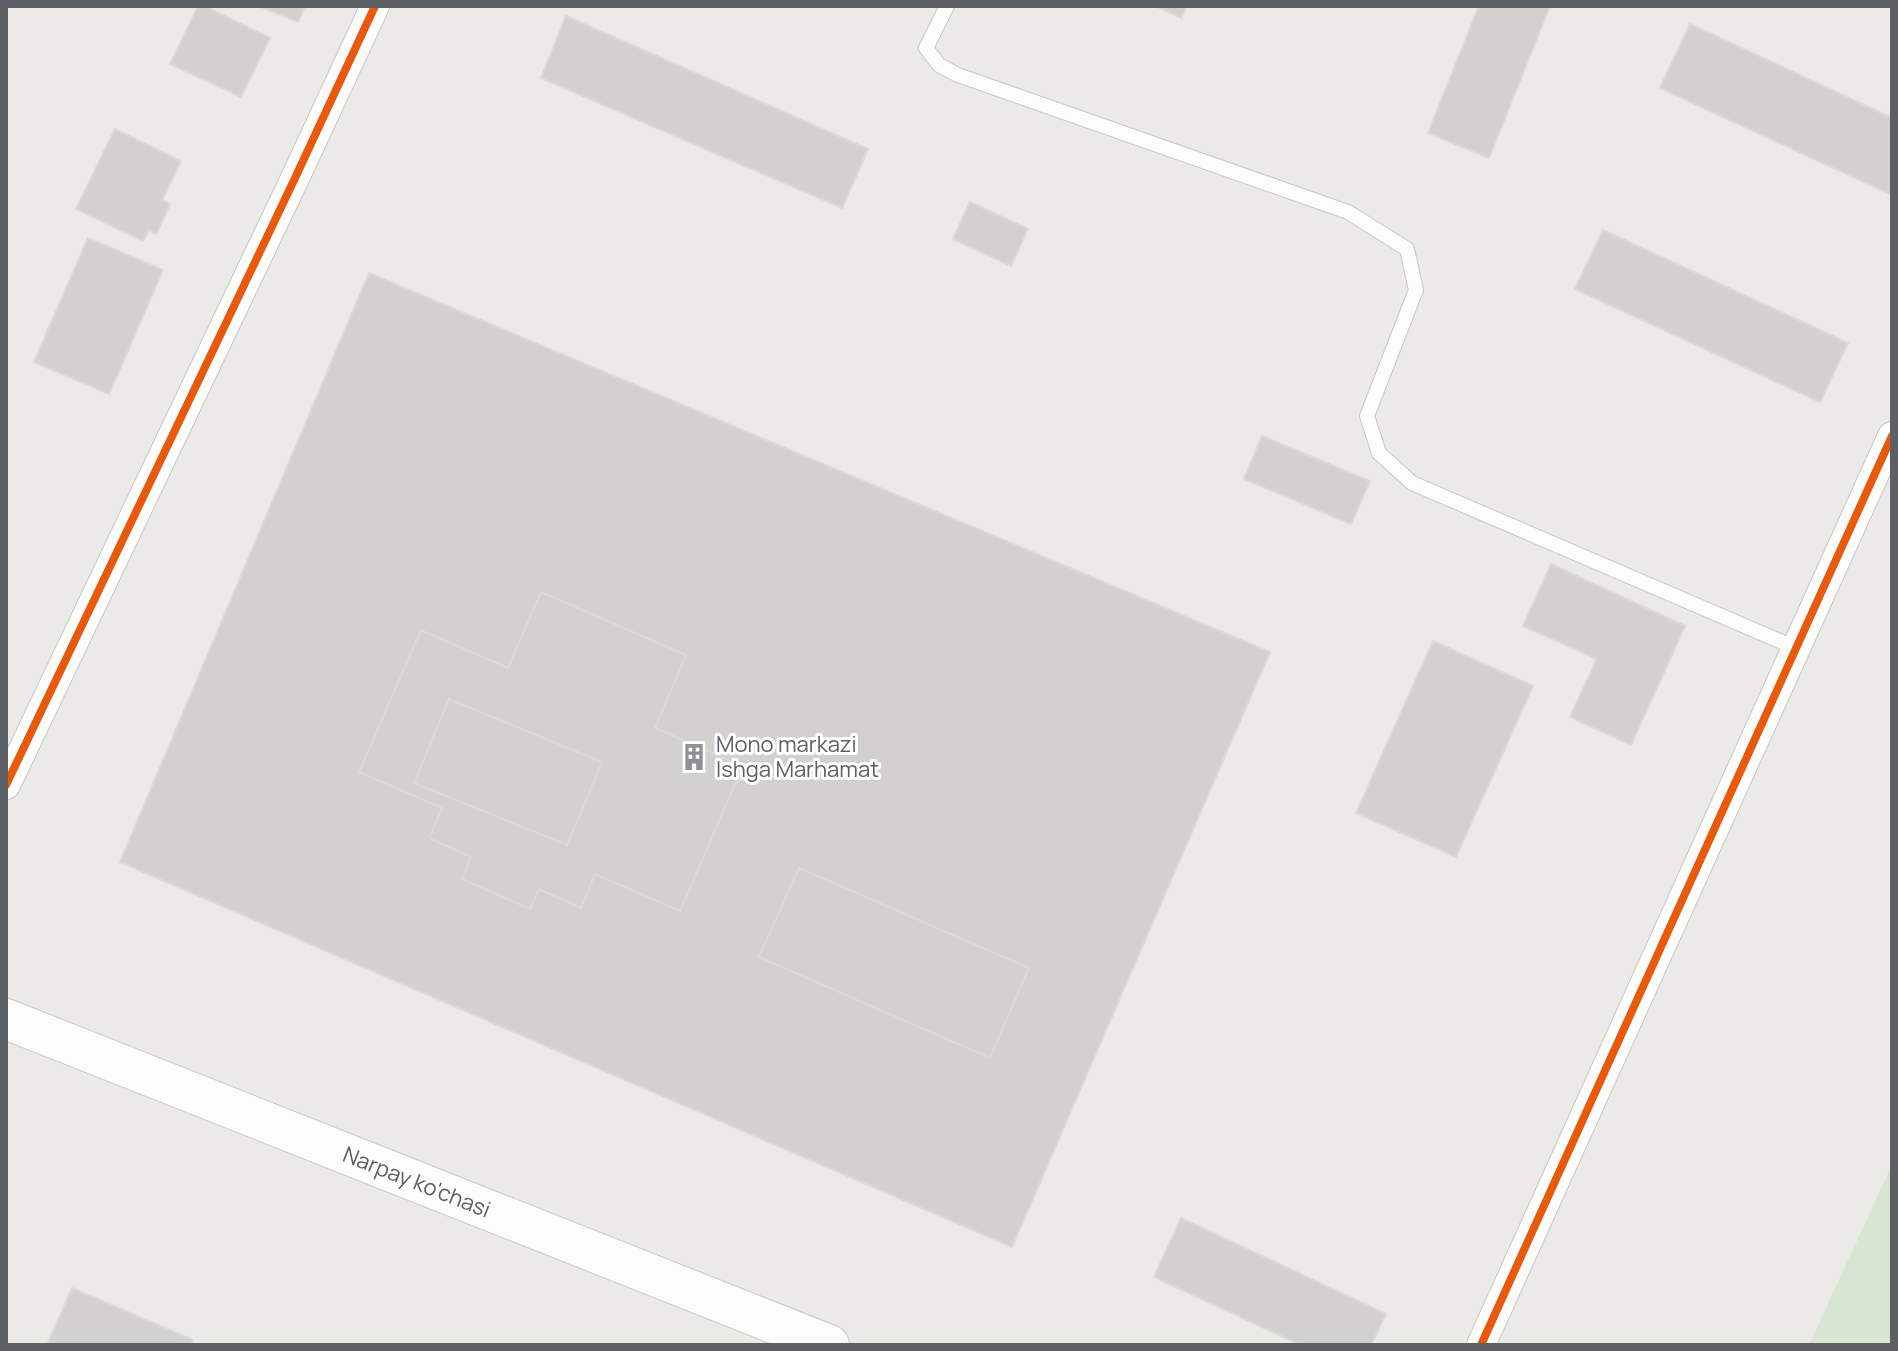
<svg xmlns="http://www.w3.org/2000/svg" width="1898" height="1351" viewBox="0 0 1898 1351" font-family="Manrope,sans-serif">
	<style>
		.green { fill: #d6e6d3 }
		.building { fill: #d2d1cf; stroke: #dad9d6; stroke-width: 2; fill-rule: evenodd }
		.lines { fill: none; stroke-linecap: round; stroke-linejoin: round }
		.lane-casing { stroke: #c6c6c6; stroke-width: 16 }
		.street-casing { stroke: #c6c6c6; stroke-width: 30 }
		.secondary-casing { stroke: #c8c8c8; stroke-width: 42 }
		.lane { stroke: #fcfcfb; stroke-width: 14 }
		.street { stroke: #fcfcfb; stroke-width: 28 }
		.secondary { stroke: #fcfcfb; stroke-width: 40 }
		.cycleway-casing { stroke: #fff; stroke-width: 13 }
		.cycleway { stroke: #e8590c; stroke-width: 8 }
		.labels { text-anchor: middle; stroke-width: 6; stroke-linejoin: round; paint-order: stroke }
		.poi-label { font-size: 22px; fill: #5c6064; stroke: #fff; text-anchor: start }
		.street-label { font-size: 22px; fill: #5c6064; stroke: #fff }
	</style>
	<rect width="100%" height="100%" fill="#ebeae6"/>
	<path class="green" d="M 1892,1165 L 1892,1345 L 1809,1345 Z"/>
	<g class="building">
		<path d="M 198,6 L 204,6 L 270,38 L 241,97 L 170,64 Z"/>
		<path d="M 259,6 L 305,6 L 298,22 Z"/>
		<path d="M 1156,6 L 1187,6 L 1181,18 Z"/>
		<path d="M 1479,6 L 1550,6 L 1489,158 L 1428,133 Z"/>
		<path d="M 566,16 L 868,149 L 842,208 L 541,78 Z"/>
		<path d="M 1690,24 L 1892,118 L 1892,195 L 1660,88 Z"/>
		<path d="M 115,129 L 181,161 L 162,200 L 170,204 L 156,234 L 149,230 L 143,241 L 76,209 Z"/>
		<path d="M 970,202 L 1028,229 L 1011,266 L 953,239 Z"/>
		<path d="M 1603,230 L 1848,343 L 1820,402 L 1575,289 Z"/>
		<path d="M 88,238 L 163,270 L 109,394 L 34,362 Z"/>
		<path d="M 369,273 L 1270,652 L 1012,1247 L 120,862 Z"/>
		<path d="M 1262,436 L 1370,481 L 1351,524 L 1244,479 Z"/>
		<path d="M 1551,564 L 1685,626 L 1631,745 L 1570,717 L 1597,659 L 1523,626 Z"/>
		<path d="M 541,592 L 686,655 L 655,728 L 743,766 L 680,911 L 595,874 L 581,908 L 539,889 L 530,909 L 462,879 L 471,857 L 429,838 L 442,808 L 359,772 L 421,630 L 508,668 ZM 449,699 L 602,762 L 567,845 L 414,783 Z"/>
		<path d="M 1433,641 L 1533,686 L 1456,857 L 1356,813 Z"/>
		<path d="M 799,868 L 1029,968 L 990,1058 L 759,957 Z"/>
		<path d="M 1181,1218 L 1386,1314 L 1371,1345 L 1301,1345 L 1154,1277 Z"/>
		<path d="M 72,1288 L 193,1340 L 191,1345 L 47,1345 Z"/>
	</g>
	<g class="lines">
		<g class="lane-casing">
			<path id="lane" d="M 947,6 L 926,48 L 939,65 L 958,75 L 1348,212 L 1407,249 L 1416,290 L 1367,416 L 1379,453 L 1412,483 L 1796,648"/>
		</g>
		<g class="street-casing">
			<g id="street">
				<path d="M 6,785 L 296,176 L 375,6"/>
				<path d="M 1481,1345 L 1892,436"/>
			</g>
		</g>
		<g class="secondary-casing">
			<g id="secondary">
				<path id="s1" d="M 6,1019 L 829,1345"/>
			</g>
		</g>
		<use href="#lane" class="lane"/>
		<use href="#street" class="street"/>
		<use href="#secondary" class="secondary"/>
		<g class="cycleway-casing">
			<g id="cycleway">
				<path d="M 6,785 L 296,176 L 375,6"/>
				<path d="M 1481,1345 L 1892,436"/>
			</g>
		</g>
		<use href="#cycleway" class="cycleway"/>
	</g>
	<defs>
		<g id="building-bare" transform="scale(2.16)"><path d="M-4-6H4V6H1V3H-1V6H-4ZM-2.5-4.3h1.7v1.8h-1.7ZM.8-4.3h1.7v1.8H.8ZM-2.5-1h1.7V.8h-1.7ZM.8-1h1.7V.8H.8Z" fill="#8e9092" stroke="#fff" stroke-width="2.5" paint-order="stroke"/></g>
	</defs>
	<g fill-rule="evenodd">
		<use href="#building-bare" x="694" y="757"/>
	</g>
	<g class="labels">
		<g class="poi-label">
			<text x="716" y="752">Mono markazi<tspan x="716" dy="25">Ishga Marhamat</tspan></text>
		</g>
		<g class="street-label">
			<text dy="8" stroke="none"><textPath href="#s1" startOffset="442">Narpay ko'chasi</textPath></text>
		</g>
	</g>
	<rect width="1898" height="1351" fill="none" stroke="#5c6064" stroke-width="16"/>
</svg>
